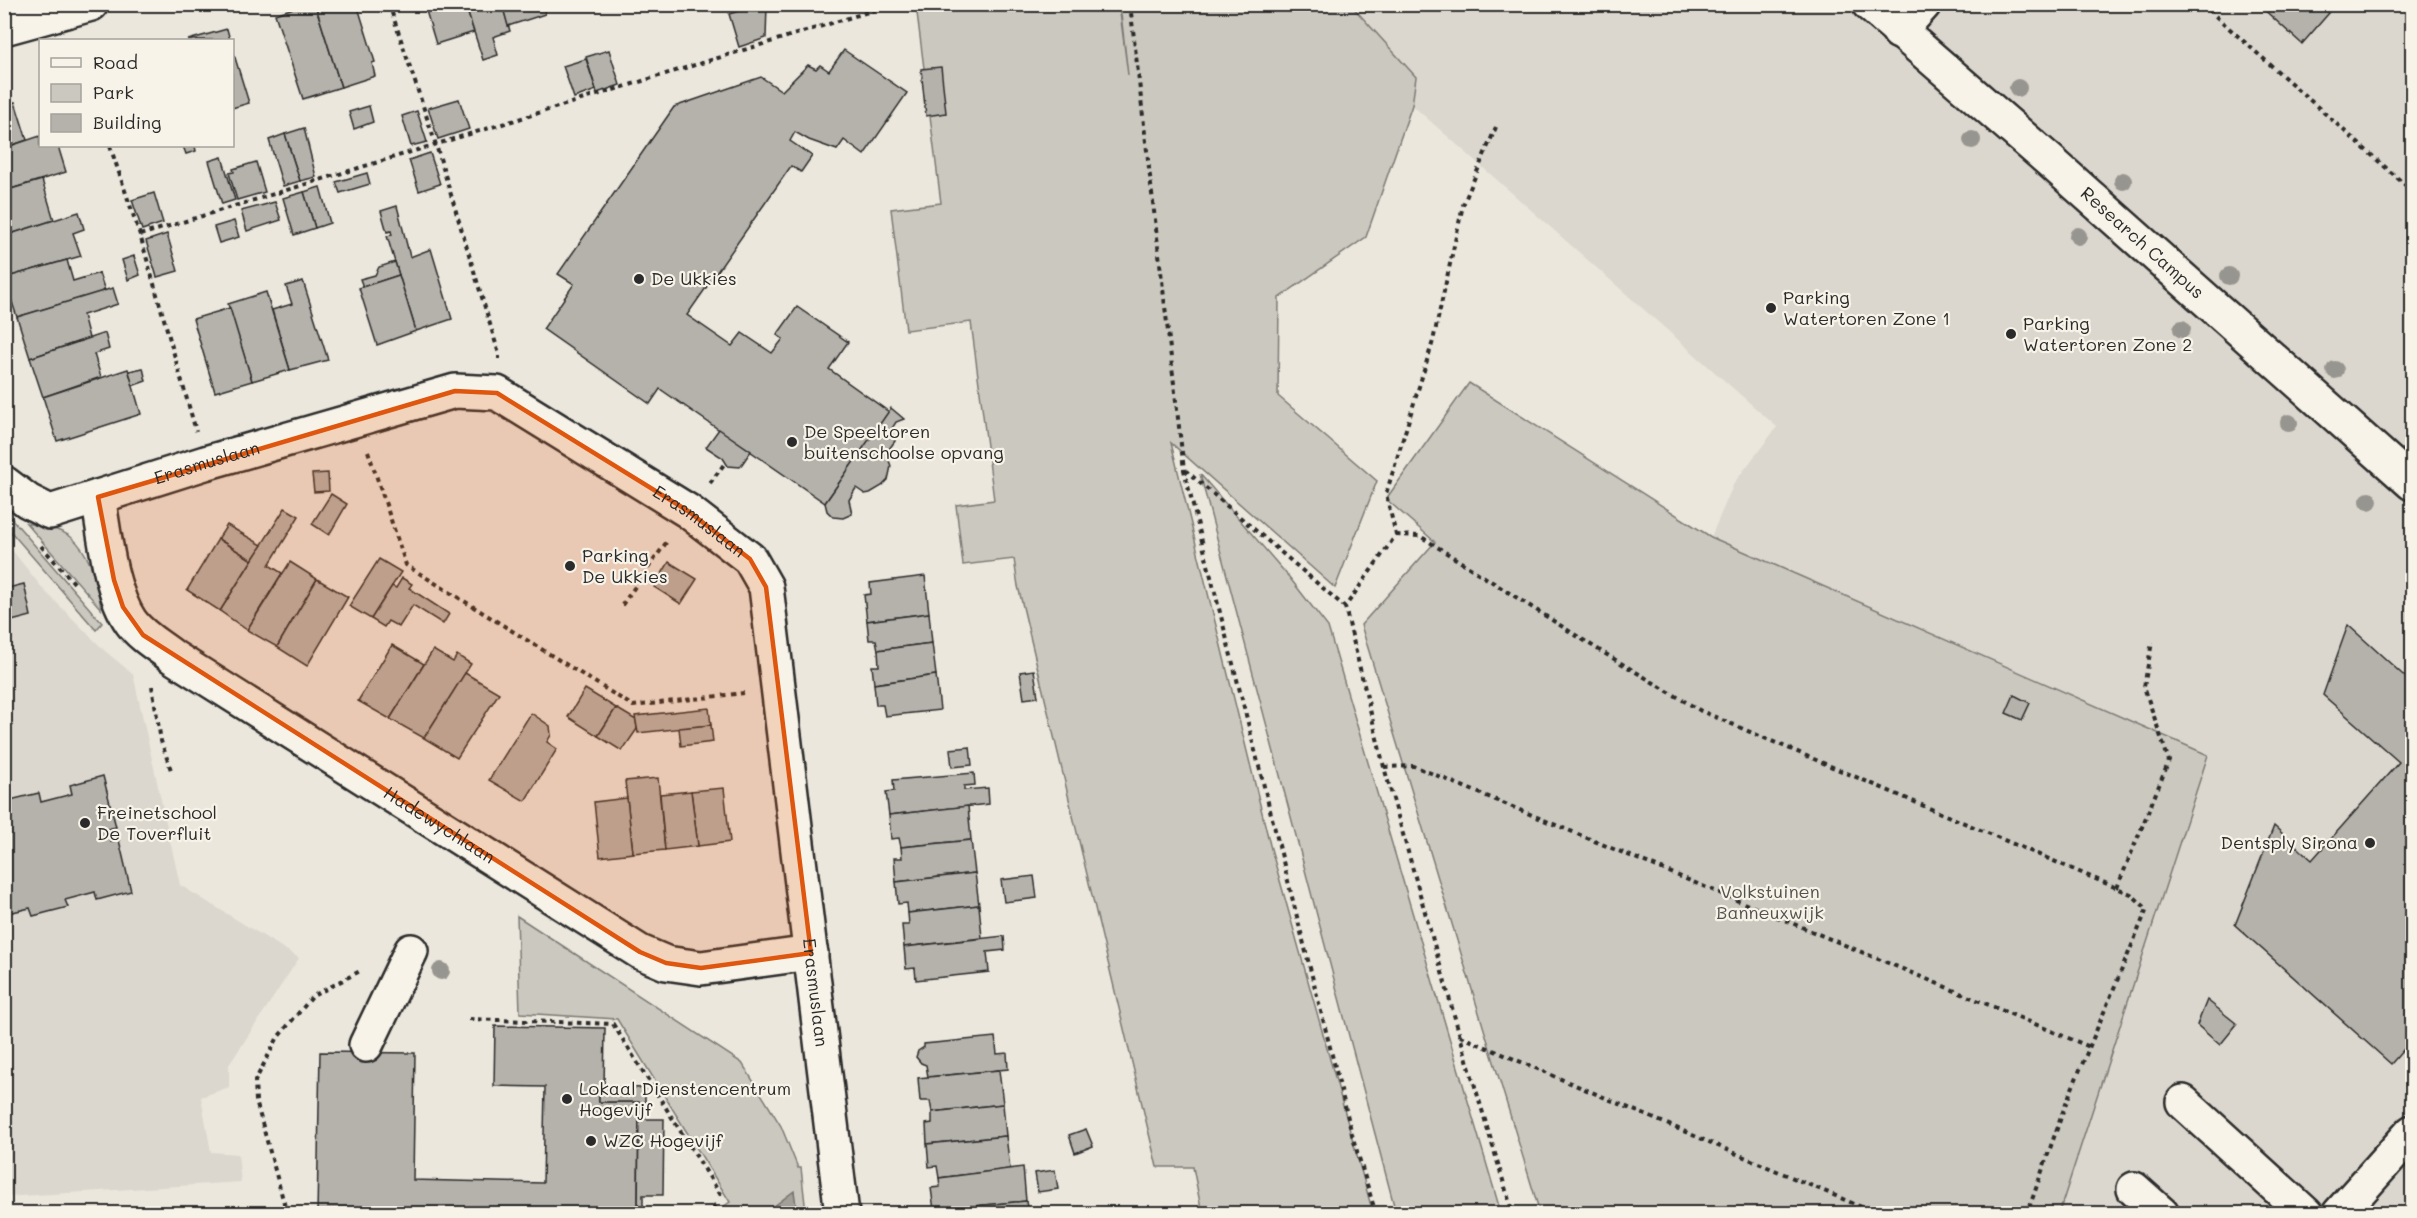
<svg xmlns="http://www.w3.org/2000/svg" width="2417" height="1218" viewBox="0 0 2417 1218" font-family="Mali,sans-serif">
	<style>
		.built { fill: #dbd7ce }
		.green { fill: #cbc8bf; stroke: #7b7a75; stroke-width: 1.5 }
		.water { fill: #a29f98; stroke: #72716c; stroke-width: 1.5 }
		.building { fill: #b5b2ab; stroke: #2b2b2b; stroke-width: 1.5 }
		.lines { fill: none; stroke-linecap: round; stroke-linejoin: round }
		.minor-casing { stroke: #2b2b2b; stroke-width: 38 }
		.path { stroke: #2b2b2b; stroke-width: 4; stroke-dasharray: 4.5 4.5; stroke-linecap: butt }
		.minor { stroke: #f7f3e8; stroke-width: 33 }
		.tree { fill: #97958f }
		.marked { fill: #df570e; fill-opacity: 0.2; stroke: #df570e; stroke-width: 4.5; stroke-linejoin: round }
		.poi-dot { fill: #2b2b2b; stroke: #f7f3e8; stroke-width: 2 }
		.labels { text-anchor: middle; stroke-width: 4.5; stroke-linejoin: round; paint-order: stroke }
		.street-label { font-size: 18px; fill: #2b2b2b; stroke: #f7f3e8 }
		.poi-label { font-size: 18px; fill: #2b2b2b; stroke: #f7f3e8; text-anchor: start }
		.park-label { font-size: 18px; fill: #535250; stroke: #f7f3e8 }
	</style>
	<rect width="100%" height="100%" fill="#ebe7dd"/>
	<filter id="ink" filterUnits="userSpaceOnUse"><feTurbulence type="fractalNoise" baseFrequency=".0167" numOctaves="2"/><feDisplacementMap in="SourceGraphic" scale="12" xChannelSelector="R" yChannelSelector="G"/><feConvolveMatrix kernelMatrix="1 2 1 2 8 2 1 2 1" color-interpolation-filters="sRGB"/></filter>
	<g filter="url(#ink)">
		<g class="built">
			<path d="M 1351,5 L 2412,5 L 2412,1213 L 2059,1213 L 2208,755 L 1711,537 L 1734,483 L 1777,427 L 1412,105 L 1416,77 Z"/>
			<path d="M 4,540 L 43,589 L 105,651 L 133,674 L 180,885 L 299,958 L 229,1065 L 229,1087 L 201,1097 L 211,1152 L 238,1154 L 241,1182 L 5,1197 Z"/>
		</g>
		<g class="green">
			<path d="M 916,5 L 1119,5 L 1128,75 L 1120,5 L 1351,5 L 1416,77 L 1412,105 L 1366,237 L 1279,298 L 1278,396 L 1377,481 L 1335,588 L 1171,443 L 1270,845 L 1373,1213 L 1202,1213 L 1193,1167 L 1157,1167 L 1018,586 L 1014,559 L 963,565 L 956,505 L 994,500 L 971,322 L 906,330 L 891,209 L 941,203 Z"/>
			<path d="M 1469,383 L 1711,537 L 2208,755 L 2059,1213 L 1540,1213 L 1361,625 L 1435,542 L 1386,499 Z"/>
			<path d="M 1200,474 L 1289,577 L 1328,627 L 1501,1213 L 1396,1213 Z"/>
			<path d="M 5,511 L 102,623 L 96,630 L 5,525 Z"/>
			<path d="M 26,523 C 40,526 59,528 71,537 C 91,553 98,585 101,609 Z"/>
			<path d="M 517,916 L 742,1063 L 781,1126 L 798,1168 L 801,1168 L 806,1213 L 714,1213 L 730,1202 L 617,1019 L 520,1013 Z"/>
		</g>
		<path class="water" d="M 794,1191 L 797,1213 L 765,1213 Z"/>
		<g class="building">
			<path d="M 306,4 L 315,4 L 341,87 L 303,99 L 275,14 Z"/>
			<path d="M 315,4 L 357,4 L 375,62 L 372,63 L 375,76 L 341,87 Z"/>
			<path d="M 424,4 L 465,4 L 474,32 L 436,44 Z"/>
			<path d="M 465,4 L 502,4 L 510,31 L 493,37 L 498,55 L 483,60 Z"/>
			<path d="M 502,4 L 543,4 L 545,14 L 508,26 Z"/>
			<path d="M 761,4 L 767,4 L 766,38 L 739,47 L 729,14 Z"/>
			<path d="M 2262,4 L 2320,4 L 2329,13 L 2302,44 L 2260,6 Z"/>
			<path d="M 227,29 L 230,40 L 188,40 Z"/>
			<path d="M 232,48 L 249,103 L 232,108 Z"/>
			<path d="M 609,50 L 620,85 L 597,93 L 586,57 Z"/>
			<path d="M 844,50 L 907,93 L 864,155 L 844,140 L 837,150 L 809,140 L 795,132 L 790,141 L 812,156 L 801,172 L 791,166 L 687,315 L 732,346 L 742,333 L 772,353 L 783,339 L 777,335 L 797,307 L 848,342 L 829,369 L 889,412 L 825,503 L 660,389 L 650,404 L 543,329 L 574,284 L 558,274 L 674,107 L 761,77 L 782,91 L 808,65 L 816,69 L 820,65 L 829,71 Z"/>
			<path d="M 586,59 L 596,90 L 574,98 L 563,66 Z"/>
			<path d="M 941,67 L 946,113 L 926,116 L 921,69 Z"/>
			<path d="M 459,99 L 469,129 L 438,139 L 428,108 Z"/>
			<path d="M 15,102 L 27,140 L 4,148 L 4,105 Z"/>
			<path d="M 369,106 L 373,122 L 354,129 L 349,112 Z"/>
			<path d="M 417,111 L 427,142 L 411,146 L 402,116 Z"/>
			<path d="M 304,128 L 316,177 L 300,181 L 285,134 Z"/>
			<path d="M 285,134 L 300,181 L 283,186 L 269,140 Z"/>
			<path d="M 40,136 L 40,146 L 58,146 L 66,172 L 4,191 L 4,148 Z"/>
			<path d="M 183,146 L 195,146 L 196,151 L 186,154 Z"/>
			<path d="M 430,153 L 440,184 L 419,191 L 409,160 Z"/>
			<path d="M 222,157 L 235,200 L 222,204 L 209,161 Z"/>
			<path d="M 256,162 L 265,192 L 237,200 L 229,173 L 234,172 L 233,169 Z"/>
			<path d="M 367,173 L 370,184 L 340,193 L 336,182 Z"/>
			<path d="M 42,180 L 54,220 L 4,236 L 4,191 Z"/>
			<path d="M 320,187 L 330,223 L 315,228 L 304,192 Z"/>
			<path d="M 304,192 L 315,228 L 294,235 L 283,198 Z"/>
			<path d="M 154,193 L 163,223 L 142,230 L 132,200 Z"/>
			<path d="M 275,202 L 281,220 L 247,231 L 241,211 Z"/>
			<path d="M 397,206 L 410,257 L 431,249 L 452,319 L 416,331 L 387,236 L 392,235 L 391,231 L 387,232 L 381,211 Z"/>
			<path d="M 79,212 L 84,229 L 73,233 L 81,256 L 4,278 L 4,236 Z"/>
			<path d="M 234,221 L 239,237 L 219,243 L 214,227 Z"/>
			<path d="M 167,234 L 178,271 L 157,277 L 146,241 Z"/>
			<path d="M 134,256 L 140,275 L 128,280 L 122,260 Z"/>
			<path d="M 67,260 L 73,281 L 99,273 L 105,291 L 17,317 L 4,278 Z"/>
			<path d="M 395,262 L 399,275 L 363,287 L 360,279 L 375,275 L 379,267 Z"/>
			<path d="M 399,275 L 416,331 L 377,345 L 359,288 Z"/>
			<path d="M 303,281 L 328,360 L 290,370 L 272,310 L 292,304 L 286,286 Z"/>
			<path d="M 113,288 L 118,304 L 83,315 L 89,338 L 30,358 L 17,317 Z"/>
			<path d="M 266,292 L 290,370 L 252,381 L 228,304 Z"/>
			<path d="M 230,308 L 252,381 L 215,392 L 193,319 Z"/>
			<path d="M 105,333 L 109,349 L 94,354 L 101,377 L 43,397 L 30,358 Z"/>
			<path d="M 143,368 L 146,381 L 132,386 L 129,371 Z"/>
			<path d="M 128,369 L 141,414 L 57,441 L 43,397 Z"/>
			<path d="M 891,408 L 904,419 L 896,422 L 891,430 L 895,441 L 886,453 L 891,466 L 888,480 L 882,486 L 870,493 L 865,494 L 856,488 L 849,500 L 852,514 L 843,518 L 833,517 L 827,511 L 825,503 Z"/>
			<path d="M 719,429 L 751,451 L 740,467 L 728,466 L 723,458 L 706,447 Z"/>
			<path d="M 328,473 L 329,491 L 314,492 L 312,474 Z"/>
			<path d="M 331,494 L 347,504 L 329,535 L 312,524 Z"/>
			<path d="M 285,508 L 299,516 L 269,565 L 282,573 L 247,630 L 220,611 Z"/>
			<path d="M 227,525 L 262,545 L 252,560 L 218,539 Z"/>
			<path d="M 218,539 L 252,560 L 220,611 L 187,590 Z"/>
			<path d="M 379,559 L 401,572 L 371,619 L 349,606 Z"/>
			<path d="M 290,562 L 317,579 L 277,647 L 247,630 Z"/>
			<path d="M 669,562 L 697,579 L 681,604 L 654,587 Z"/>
			<path d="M 925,576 L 929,613 L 867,621 L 864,595 L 871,594 L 870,583 Z"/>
			<path d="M 402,578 L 412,584 L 409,588 L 449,614 L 443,624 L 413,605 L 399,627 L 388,621 L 384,627 L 371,619 L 392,586 L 396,588 Z"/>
			<path d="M 317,579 L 348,597 L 307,666 L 277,647 Z"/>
			<path d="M 24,584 L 31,616 L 4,623 L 4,589 Z"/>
			<path d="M 929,613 L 932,643 L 878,650 L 876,640 L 869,640 L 867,621 Z"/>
			<path d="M 2348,625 L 2412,683 L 2412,1040 L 2391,1064 L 2235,925 L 2274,826 L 2312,860 L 2399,762 L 2323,695 Z"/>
			<path d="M 932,643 L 936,675 L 874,684 L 872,666 L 879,666 L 878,650 Z"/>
			<path d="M 392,645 L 424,664 L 390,719 L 358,701 Z"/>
			<path d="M 433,650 L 453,662 L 457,655 L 471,664 L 424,738 L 390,719 Z"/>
			<path d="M 1034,670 L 1038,697 L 1024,699 L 1020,672 Z"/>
			<path d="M 465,673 L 499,693 L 457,758 L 424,738 Z"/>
			<path d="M 936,675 L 940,710 L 885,716 L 883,705 L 876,705 L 874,684 Z"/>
			<path d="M 585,689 L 616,708 L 598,736 L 568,717 Z"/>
			<path d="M 2014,695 L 2030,703 L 2022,720 L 2006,713 Z"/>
			<path d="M 616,708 L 636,720 L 637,729 L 622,751 L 598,736 Z"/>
			<path d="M 709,708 L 711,725 L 638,733 L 635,716 Z"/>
			<path d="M 531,713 L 550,726 L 551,735 L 547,742 L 557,749 L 525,801 L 489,780 Z"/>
			<path d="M 711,725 L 713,742 L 681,746 L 679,728 Z"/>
			<path d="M 970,747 L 972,765 L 952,767 L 950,749 Z"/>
			<path d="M 974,773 L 975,785 L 964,786 L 964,790 L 988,788 L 989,804 L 889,815 L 886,792 L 894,791 L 893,780 Z"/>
			<path d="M 103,776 L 116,827 L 107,829 L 111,842 L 119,840 L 131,891 L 97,900 L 95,892 L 65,900 L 68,907 L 33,916 L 30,908 L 4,914 L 4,809 L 7,809 L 6,801 L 39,793 L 41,802 L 72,794 L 70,785 Z"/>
			<path d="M 658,778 L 665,850 L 633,853 L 625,781 Z"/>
			<path d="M 724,788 L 730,842 L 698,846 L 691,791 Z"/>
			<path d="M 691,791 L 698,846 L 665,850 L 660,794 Z"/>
			<path d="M 627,798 L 633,853 L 600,857 L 594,802 Z"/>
			<path d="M 968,806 L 971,840 L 901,847 L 899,838 L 891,839 L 889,815 Z"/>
			<path d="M 971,840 L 975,873 L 896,882 L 894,858 L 902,858 L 901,847 Z"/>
			<path d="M 975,873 L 979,905 L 908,913 L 907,903 L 898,904 L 896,882 Z"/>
			<path d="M 1034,876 L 1037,898 L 1004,902 L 1001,880 Z"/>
			<path d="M 979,905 L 982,938 L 904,947 L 902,925 L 909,925 L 908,913 Z"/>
			<path d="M 1004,936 L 1005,950 L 987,952 L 989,972 L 916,980 L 915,968 L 906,969 L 904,947 Z"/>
			<path d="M 2207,1000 L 2237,1024 L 2220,1045 L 2197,1025 Z"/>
			<path d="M 495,1026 L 605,1028 L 604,1087 L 599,1088 L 599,1102 L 639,1102 L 638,1214 L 317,1214 L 320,1052 L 415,1053 L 413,1180 L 543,1183 L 545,1087 L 494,1086 Z"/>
			<path d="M 995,1037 L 997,1054 L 1007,1053 L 1008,1069 L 928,1077 L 926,1065 L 921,1063 L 916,1057 L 918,1051 L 924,1047 L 924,1044 Z"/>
			<path d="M 999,1070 L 1003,1104 L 932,1112 L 930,1101 L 920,1101 L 918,1078 Z"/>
			<path d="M 604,1087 L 645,1088 L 645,1119 L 664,1119 L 663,1195 L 643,1195 L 643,1214 L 638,1214 L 639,1102 L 599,1102 L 599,1088 Z"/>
			<path d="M 1003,1104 L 1006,1136 L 927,1144 L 926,1124 L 932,1123 L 932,1112 Z"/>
			<path d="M 1086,1129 L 1093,1146 L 1075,1153 L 1069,1135 Z"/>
			<path d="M 1006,1136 L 1010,1169 L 939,1178 L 937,1166 L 929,1167 L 927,1144 Z"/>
			<path d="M 1023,1167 L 1026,1201 L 934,1210 L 931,1188 L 940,1187 L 939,1178 Z"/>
			<path d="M 1055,1170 L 1058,1189 L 1038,1192 L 1035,1173 Z"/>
			<path d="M 1026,1201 L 1028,1214 L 934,1214 L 934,1210 Z"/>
		</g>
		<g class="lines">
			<g class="minor-casing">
				<g id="minor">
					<path id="s1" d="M 1869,4 L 2050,161 L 2412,483"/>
					<path d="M 4,28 L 91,4"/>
					<path d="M 1899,32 L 1924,4"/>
					<path id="s2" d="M 4,483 L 28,501 L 50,512 L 205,463 L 455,391 L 497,393 L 688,511 L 750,559 L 766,587 L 842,1214"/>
					<path id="s3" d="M 98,497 C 105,535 109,590 131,622 C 142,637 159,646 173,657 L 640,952 L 666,963 L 701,968 L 811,953"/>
					<path d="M 366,1045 L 411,951"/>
					<path d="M 2183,1102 L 2306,1214"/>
					<path d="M 2134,1189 L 2162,1214"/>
					<path d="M 2339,1214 L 2412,1132"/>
				</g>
			</g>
			<g class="path">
				<path d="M 389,4 L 436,145 L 499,354 L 499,359"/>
				<path d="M 1130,4 L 1184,470 L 1353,1138 L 1376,1214"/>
				<path d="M 2202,4 L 2412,191"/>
				<path d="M 1496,127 L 1463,205 L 1433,341 L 1386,494 L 1396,535 L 1345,607 L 1384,767 L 1460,1036 L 1513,1214"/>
				<path d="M 110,146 L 140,235 L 196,431"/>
				<path d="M 140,235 L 894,4"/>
				<path d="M 368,451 L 406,565 L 633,706 L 744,693"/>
				<path d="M 1185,470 L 1345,607"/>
				<path d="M 710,483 L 725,463"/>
				<path d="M 1396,535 L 1420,536 L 1599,650 L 1701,711 L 2131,894 L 2147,909 L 2066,1103 L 2027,1214"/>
				<path d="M 41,546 L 76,585"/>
				<path d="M 622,605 L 668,540"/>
				<path d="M 152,686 L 161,741 L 171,770"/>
				<path d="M 1384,767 L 1414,766 L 2090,1047"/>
				<path d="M 2117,888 L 2169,761 L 2144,687 L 2152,642"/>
				<path d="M 469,1019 L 613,1024 L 722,1197"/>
				<path d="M 1460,1036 L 1878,1214"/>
				<path d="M 713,1204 L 717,1214"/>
				<path d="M 287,1214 L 256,1101 L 255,1081 L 278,1037 L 313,996 L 362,970"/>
			</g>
			<use href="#minor" class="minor"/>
		</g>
		<g class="tree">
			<circle cx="2018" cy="88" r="9"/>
			<circle cx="1972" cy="140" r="9"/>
			<circle cx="2123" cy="181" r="9"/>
			<circle cx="2078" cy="236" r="9"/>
			<circle cx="2229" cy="276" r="9"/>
			<circle cx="2182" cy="329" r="9"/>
			<circle cx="2335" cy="370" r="9"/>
			<circle cx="2289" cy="423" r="9"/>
			<circle cx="2369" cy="501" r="9"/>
			<circle cx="441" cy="971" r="9"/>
		</g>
	</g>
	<path class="marked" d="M 455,391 L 497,393 L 688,511 L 750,559 L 766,587 L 811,953 L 701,968 L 666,963 L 640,952 L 143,635 L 123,607 L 114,580 L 98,497 Z"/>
	<g class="poi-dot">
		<circle cx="639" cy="279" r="6"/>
		<circle cx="1771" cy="308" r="6"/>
		<circle cx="2011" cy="334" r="6"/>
		<circle cx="792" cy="442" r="6"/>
		<circle cx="570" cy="566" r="6"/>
		<circle cx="85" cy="823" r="6"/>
		<circle cx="2370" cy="843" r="6"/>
		<circle cx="567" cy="1099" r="6"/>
		<circle cx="591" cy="1141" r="6"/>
	</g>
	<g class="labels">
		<g class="street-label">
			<text dy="6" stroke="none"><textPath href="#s1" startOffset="363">Research Campus</textPath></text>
			<text dy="6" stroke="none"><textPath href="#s2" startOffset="219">Erasmuslaan</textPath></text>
			<text dy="6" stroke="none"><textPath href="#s2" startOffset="759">Erasmuslaan</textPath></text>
			<text dy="6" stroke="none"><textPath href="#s3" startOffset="500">Hadewychlaan</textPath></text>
			<text dy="6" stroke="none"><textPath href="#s2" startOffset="1263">Erasmuslaan</textPath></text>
		</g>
		<g class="poi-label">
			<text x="651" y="285">De Ukkies</text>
			<text x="1783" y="304">Parking<tspan x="1783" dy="21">Watertoren Zone 1</tspan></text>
			<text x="2023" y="330">Parking<tspan x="2023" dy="21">Watertoren Zone 2</tspan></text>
			<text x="804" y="438">De Speeltoren<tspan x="804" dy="21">buitenschoolse opvang</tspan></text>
			<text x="582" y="562">Parking<tspan x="582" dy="21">De Ukkies</tspan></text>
			<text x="97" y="819">Freinetschool<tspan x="97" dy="21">De Toverfluit</tspan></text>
			<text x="2358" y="849" text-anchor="end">Dentsply Sirona</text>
			<text x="579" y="1095">Lokaal Dienstencentrum<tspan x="579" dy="21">Hogevijf</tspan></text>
			<text x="603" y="1147">WZC Hogevijf</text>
		</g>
		<g class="park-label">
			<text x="1770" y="898">Volkstuinen<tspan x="1770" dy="21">Banneuxwijk</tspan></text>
		</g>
	</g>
	<rect width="2417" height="1218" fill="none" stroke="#f7f3e8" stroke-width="24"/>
	<rect x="12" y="12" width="2393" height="1194" fill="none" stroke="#2b2b2b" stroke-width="2" filter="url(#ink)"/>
	<rect x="39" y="39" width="195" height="108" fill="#f7f3e8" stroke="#a5a39c" stroke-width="1.5"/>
	<rect x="51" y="58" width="30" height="9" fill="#f7f3e8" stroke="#a5a39c" stroke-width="1.5"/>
	<text x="93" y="69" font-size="18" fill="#2b2b2b">Road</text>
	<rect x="51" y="84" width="30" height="18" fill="#cbc8bf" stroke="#a5a39c" stroke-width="1.5"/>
	<text x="93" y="99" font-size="18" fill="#2b2b2b">Park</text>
	<rect x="51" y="114" width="30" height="18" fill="#b5b2ab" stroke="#a5a39c" stroke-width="1.5"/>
	<text x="93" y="129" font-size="18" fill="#2b2b2b">Building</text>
</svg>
